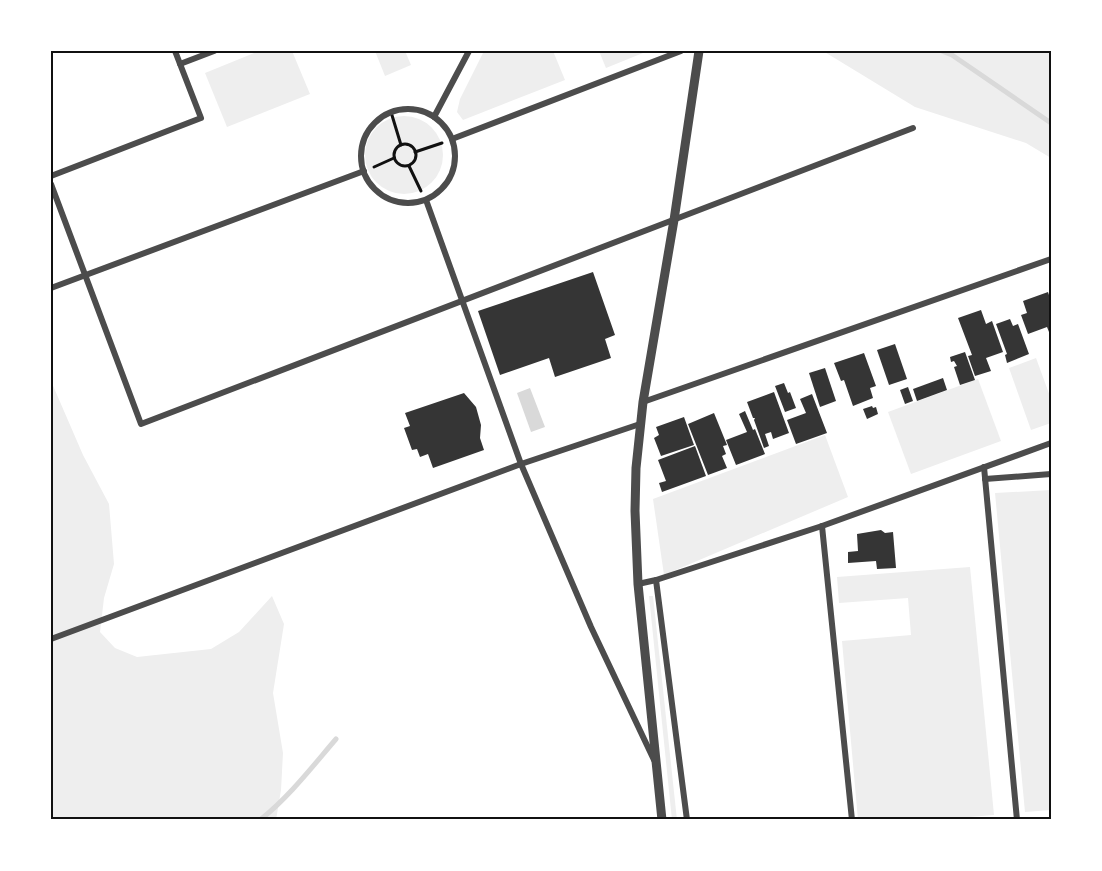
<svg xmlns="http://www.w3.org/2000/svg" width="1102" height="871" viewBox="0 0 1102 871" font-family="'Fira Sans',sans-serif">
	<style>
		.green { fill: #eee }
		.water { fill: #d9d9d9 }
		.lines { fill: none; stroke-linecap: round; stroke-linejoin: round }
		.stream { stroke: #d9d9d9; stroke-width: 5 }
		.building { fill: #353535 }
		.path { stroke: #111; stroke-width: 3 }
		.minor { stroke: #4c4c4c; stroke-width: 6 }
		.tertiary { stroke: #4c4c4c; stroke-width: 9 }
		.neatline { fill: none; stroke: #111; stroke-width: 2 }
	</style>
	<rect width="100%" height="100%" fill="#fff"/>
	<g class="green">
		<path d="M 259,51 L 292,51 L 310,94 L 227,127 L 205,73 Z"/>
		<path d="M 375,51 L 405,51 L 411,65 L 385,76 Z"/>
		<path d="M 484,51 L 553,51 L 565,80 L 463,120 L 457,112 L 460,99 Z"/>
		<path d="M 599,51 L 648,51 L 606,68 Z"/>
		<path d="M 823,51 L 1051,51 L 1051,158 L 1026,143 L 915,107 Z"/>
		<circle cx="404" cy="155" r="39"/>
		<path d="M 1036,358 L 1051,399 L 1051,423 L 1031,430 L 1009,368 Z"/>
		<path d="M 978,379 L 1001,441 L 911,474 L 888,412 Z"/>
		<path d="M 51,381 L 83,455 L 109,504 L 114,564 L 104,598 L 100,632 L 115,648 L 137,657 L 211,649 L 239,632 L 272,596 L 284,624 L 273,693 L 283,753 L 281,790 L 276,820 L 51,820 Z"/>
		<path d="M 825,435 L 848,497 L 664,575 L 653,499 Z"/>
		<path d="M 1051,490 L 1051,810 L 1025,812 L 995,493 Z"/>
		<path d="M 970,567 L 994,815 L 931,820 L 858,820 L 842,641 L 911,635 L 908,598 L 839,603 L 837,577 Z"/>
		<path d="M 649,596 L 653,596 L 677,820 L 672,820 Z"/>
	</g>
	<path class="water" d="M 530,388 L 545,427 L 531,432 L 517,393 Z"/>
	<g class="lines">
		<g class="stream">
			<path d="M 942,51 L 952,55 L 1051,123"/>
			<path d="M 260,820 C 289,797 312,767 336,739"/>
		</g>
	</g>
	<g class="building">
		<path d="M 593,272 L 615,335 L 605,339 L 611,358 L 555,377 L 549,358 L 500,375 L 478,311 Z"/>
		<path d="M 1048,292 L 1051,301 L 1051,337 L 1047,327 L 1028,334 L 1021,315 L 1027,313 L 1023,301 Z"/>
		<path d="M 981,310 L 986,324 L 992,321 L 1003,352 L 986,358 L 991,371 L 975,376 L 968,356 L 972,355 L 958,318 Z"/>
		<path d="M 1010,319 L 1013,326 L 1018,324 L 1029,354 L 1007,363 L 1005,355 L 1007,354 L 996,324 Z"/>
		<path d="M 895,344 L 907,379 L 889,385 L 877,350 Z"/>
		<path d="M 965,352 L 975,380 L 960,385 L 954,367 L 957,366 L 954,361 L 951,362 L 950,357 Z"/>
		<path d="M 864,353 L 876,386 L 870,388 L 873,398 L 853,406 L 844,380 L 841,381 L 834,363 Z"/>
		<path d="M 825,368 L 836,401 L 820,407 L 809,373 Z"/>
		<path d="M 943,378 L 947,390 L 917,401 L 913,389 Z"/>
		<path d="M 784,383 L 788,393 L 790,392 L 796,408 L 785,412 L 775,386 Z"/>
		<path d="M 908,387 L 913,401 L 905,404 L 900,390 Z"/>
		<path d="M 774,392 L 789,433 L 773,439 L 771,432 L 765,434 L 769,446 L 764,448 L 754,420 L 755,418 L 753,418 L 747,402 Z"/>
		<path d="M 464,393 L 476,407 L 481,425 L 480,438 L 484,450 L 433,468 L 428,454 L 420,457 L 417,449 L 412,450 L 404,428 L 410,426 L 405,413 Z"/>
		<path d="M 812,394 L 827,433 L 796,444 L 787,420 L 806,413 L 800,399 Z"/>
		<path d="M 872,406 L 873,408 L 876,407 L 878,414 L 867,419 L 863,409 Z"/>
		<path d="M 745,411 L 753,430 L 755,429 L 765,454 L 736,465 L 726,440 L 747,432 L 739,414 Z"/>
		<path d="M 714,413 L 727,445 L 723,446 L 726,454 L 722,456 L 727,468 L 708,475 L 688,424 Z"/>
		<path d="M 684,417 L 694,445 L 661,456 L 654,438 L 659,435 L 656,427 Z"/>
		<path d="M 695,446 L 706,476 L 662,492 L 659,483 L 666,481 L 658,460 Z"/>
		<path d="M 881,530 L 885,533 L 893,532 L 896,568 L 877,569 L 876,561 L 848,563 L 848,552 L 858,551 L 857,534 Z"/>
	</g>
	<g class="lines">
		<g class="path">
			<path d="M 391,112 L 401,145"/>
			<circle cx="405" cy="155" r="11"/>
			<path d="M 415,152 L 442,143"/>
			<path d="M 409,166 L 421,191"/>
			<path d="M 374,167 L 394,158"/>
		</g>
		<g class="minor">
			<path d="M 180,64 L 214,51"/>
			<circle cx="408" cy="156" r="47"/>
			<path d="M 434,117 L 469,51"/>
			<path d="M 452,139 L 681,51"/>
			<path d="M 51,176 L 201,118 L 175,51"/>
			<path d="M 51,184 L 141,424 L 913,128"/>
			<path d="M 426,200 L 521,464 L 591,627 L 654,760"/>
			<path d="M 51,288 L 364,171"/>
			<path d="M 643,402 L 1051,259"/>
			<path d="M 984,467 L 1017,820"/>
			<path d="M 985,479 L 1051,474"/>
			<path d="M 822,526 L 852,820"/>
			<path d="M 656,580 L 822,526 L 1051,443"/>
			<path d="M 638,584 L 656,580 L 687,820"/>
			<path d="M 51,639 L 521,464 L 640,424"/>
		</g>
		<path class="tertiary" d="M 662,820 L 638,584 L 635,511 L 636,468 L 643,402 L 674,220 L 699,51"/>
	</g>
	<rect width="1102" height="871" fill="none" stroke="#ffffff" stroke-width="105"/>
	<rect x="52" y="52" width="998" height="766" class="neatline"/>
</svg>
